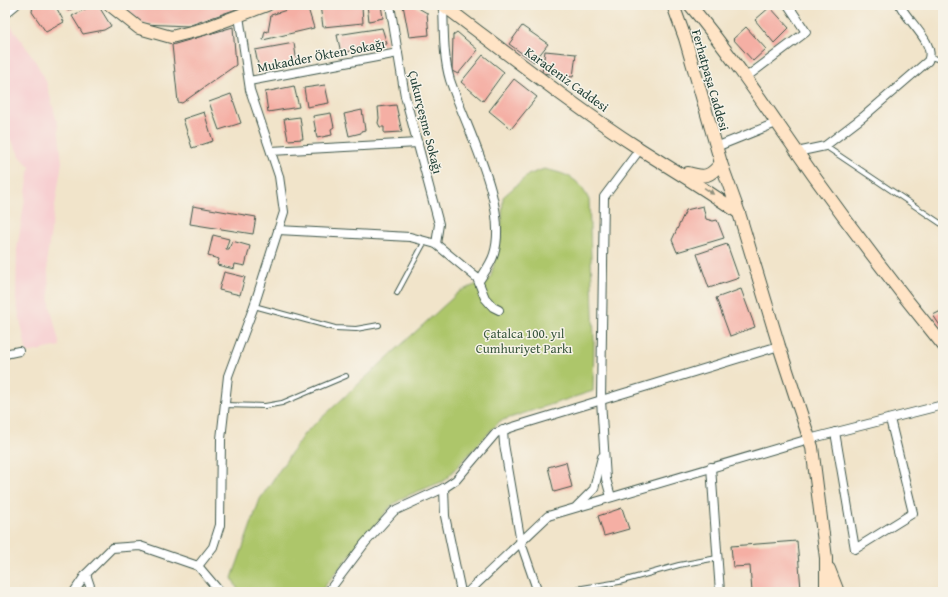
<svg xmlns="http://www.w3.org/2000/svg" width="948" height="597" viewBox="0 0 948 597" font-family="'Gentium Book Plus',serif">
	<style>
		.built { fill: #f7cfd1 }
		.green { fill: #adc66b; stroke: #668250 }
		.building { fill: #f5afa4 }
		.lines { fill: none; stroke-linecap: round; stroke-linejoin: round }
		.lane-casing { stroke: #3e564a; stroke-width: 6 }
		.street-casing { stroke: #3e564a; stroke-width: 10 }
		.secondary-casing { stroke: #3e564a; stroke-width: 14 }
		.lane { stroke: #fff; stroke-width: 4 }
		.street { stroke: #fff; stroke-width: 8 }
		.secondary { stroke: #ffe4c6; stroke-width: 12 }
		.oneway { fill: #8f907d }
		.labels { text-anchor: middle; stroke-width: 3; stroke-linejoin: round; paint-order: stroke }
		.street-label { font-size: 13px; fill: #1f3d34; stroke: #f7f3e8 }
		.park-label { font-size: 13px; fill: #3b583f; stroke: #f7f3e8 }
	</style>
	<rect width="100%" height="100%" fill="#f7f3e8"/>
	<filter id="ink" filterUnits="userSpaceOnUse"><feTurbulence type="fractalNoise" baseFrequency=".025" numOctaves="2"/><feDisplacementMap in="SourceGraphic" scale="8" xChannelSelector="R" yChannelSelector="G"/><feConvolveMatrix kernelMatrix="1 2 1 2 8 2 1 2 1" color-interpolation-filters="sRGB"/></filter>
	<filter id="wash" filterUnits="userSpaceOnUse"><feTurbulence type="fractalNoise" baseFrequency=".012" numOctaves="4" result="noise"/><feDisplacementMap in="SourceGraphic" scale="16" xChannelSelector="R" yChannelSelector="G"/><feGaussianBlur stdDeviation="0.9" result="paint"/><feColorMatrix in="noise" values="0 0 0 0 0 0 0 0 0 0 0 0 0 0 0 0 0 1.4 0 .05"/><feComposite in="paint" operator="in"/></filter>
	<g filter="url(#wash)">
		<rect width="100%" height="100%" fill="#f1e4ca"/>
		<path class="built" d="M 6,19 L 33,57 L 46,81 L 58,125 L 62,162 L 47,257 L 50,305 L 60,346 L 27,353 L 16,300 L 17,249 L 30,167 L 20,156 L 5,130 Z"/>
		<path class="green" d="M 544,169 C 567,174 578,177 589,200 L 594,340 L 593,391 L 500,421 L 444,481 L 404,497 L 391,506 L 320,592 L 239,592 L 232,578 L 260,499 L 304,434 L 460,291 L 490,279 L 501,238 L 503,197 L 528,175 Z"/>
		<g id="blocks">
			<g class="building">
				<path d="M 33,5 L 55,5 L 64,22 L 46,32 L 32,12 Z"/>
				<path d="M 65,5 L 79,5 L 68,11 Z"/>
				<path d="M 93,5 L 98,5 L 111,26 L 104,30 L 83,34 L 72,16 Z"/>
				<path d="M 120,5 L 248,5 L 188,26 L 143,24 Z"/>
				<path d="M 302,5 L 307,5 L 314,28 L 263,40 L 265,31 L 268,32 L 271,15 Z"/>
				<path d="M 320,5 L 362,5 L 363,23 L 323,27 Z"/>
				<path d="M 367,5 L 381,5 L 383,18 L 369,21 Z"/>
				<path d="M 403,5 L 413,5 L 427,13 L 429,35 L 409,37 Z"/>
				<path d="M 770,7 L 789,28 L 774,43 L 755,20 Z"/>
				<path d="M 522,26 L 548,44 L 534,62 L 509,44 Z"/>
				<path d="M 233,27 L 236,65 L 182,103 L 178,102 L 172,45 Z"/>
				<path d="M 746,27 L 766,49 L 753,61 L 733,39 Z"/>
				<path d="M 382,28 L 387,44 L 341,53 L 337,35 Z"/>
				<path d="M 457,32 L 478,50 L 458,74 L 452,71 L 453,35 Z"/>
				<path d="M 294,43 L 297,63 L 259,69 L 255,50 Z"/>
				<path d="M 545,51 L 576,54 L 573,77 L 542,73 Z"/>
				<path d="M 483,55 L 504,72 L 483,101 L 461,82 Z"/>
				<path d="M 514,79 L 537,97 L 511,129 L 489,111 Z"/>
				<path d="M 325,85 L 329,103 L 307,107 L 304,88 Z"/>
				<path d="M 294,86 L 299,107 L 268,112 L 265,92 Z"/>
				<path d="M 231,94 L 241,123 L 219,130 L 209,102 Z"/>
				<path d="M 396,105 L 402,132 L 384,133 L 384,127 L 380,127 L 378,123 L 379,118 L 378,107 Z"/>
				<path d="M 362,110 L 365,130 L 361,131 L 361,133 L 349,136 L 344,114 Z"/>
				<path d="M 204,112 L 213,141 L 192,148 L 183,119 Z"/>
				<path d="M 331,113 L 334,127 L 331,129 L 332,135 L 317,138 L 313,116 Z"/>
				<path d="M 300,117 L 303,139 L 288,140 L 284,119 Z"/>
				<path d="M 193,206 L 256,217 L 253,234 L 190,224 Z"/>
				<path d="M 703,206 L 706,219 L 713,221 L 717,220 L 724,238 L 677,252 L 672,240 L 686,210 Z"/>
				<path d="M 213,235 L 229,239 L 226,249 L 229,249 L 232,241 L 250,246 L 245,266 L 235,264 L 234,269 L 217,265 L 219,259 L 208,256 Z"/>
				<path d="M 727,244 L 739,278 L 709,288 L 697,254 Z"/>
				<path d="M 224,272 L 245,277 L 240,295 L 219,290 Z"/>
				<path d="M 741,289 L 755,327 L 730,336 L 716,298 Z"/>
				<path d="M 943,310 L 943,330 L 933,315 Z"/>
				<path d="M 566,462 L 572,487 L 554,492 L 548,467 Z"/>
				<path d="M 622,508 L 629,529 L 604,536 L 598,516 Z"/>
				<path d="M 797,541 L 801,589 L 752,592 L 750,566 L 733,567 L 731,546 Z"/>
			</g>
		</g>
	</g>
	<g filter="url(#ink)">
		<use href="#blocks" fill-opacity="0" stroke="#3e564a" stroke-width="1"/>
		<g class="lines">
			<g class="lane-casing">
				<g id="lane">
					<path d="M 930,57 L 941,60 L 943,62"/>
					<path d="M 825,146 L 943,225"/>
					<path d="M 397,293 L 425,241"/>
					<path d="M 254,306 L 335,328 L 356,329 L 379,325"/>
					<path d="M 224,405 L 265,406 L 282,403 L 346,376"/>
					<path d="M 558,592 L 619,582 L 679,565 L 717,558"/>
				</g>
			</g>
			<g class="street-casing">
				<g id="street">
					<path d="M 390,5 L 405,96 L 439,224 L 436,244"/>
					<path d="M 443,5 C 444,29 443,57 450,80 C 466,128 509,205 494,254 C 491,264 484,273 479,281"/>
					<path d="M 5,14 L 16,5"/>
					<path d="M 745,78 L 806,32 L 788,5"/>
					<path d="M 249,81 L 398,53"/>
					<path d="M 716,147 L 776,123"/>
					<path d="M 271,151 L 418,143"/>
					<path d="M 797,152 L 825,146 L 863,117 L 928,61 C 937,44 907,21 900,5"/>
					<path d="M 278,230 L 410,237 L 436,244 L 477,278 L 485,298 L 493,307 L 499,310"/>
					<path d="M 5,354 L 19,351"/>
					<path d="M 503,430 L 504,444 L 521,543 L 538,592"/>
					<path d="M 835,432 L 855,549 L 913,513 L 890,419"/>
					<path d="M 711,467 L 720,592"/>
					<path d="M 444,488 L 445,516 L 461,592"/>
					<path d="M 611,497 L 606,479 L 601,400 L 604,197 L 640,149"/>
					<path d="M 577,506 L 594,489 L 602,457"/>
					<path d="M 198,566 L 213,547 L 220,525 L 221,439 L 228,376 L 254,306 L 284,212 L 279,176 L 250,90 L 239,16"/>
					<path d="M 86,574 L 92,592"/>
					<path d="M 74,592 L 86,574 L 112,548 L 140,546 L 198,566 L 220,592"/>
					<path d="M 328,592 L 365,543 L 394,511 L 444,488 L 456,480 L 496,433 L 513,427 L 779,346"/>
					<path d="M 468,592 L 548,516 L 809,439 L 943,405"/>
				</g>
			</g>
			<g class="secondary-casing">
				<g id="secondary">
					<path d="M 110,5 L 139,28 L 171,37 L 203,29 L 267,5"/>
					<path d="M 443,5 C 508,54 572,105 640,149 C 673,170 707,190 739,213"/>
					<path d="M 673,5 L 685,38 L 721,163 L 739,213 L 779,346 L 812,447 L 826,558 L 826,592"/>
					<path d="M 690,5 C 736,60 775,121 816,179 C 857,236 899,291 943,345"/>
					<path d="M 688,173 C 705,178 710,177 721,163"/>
					<path d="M 829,569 L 838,592"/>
				</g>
			</g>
			<use href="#lane" class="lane"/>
			<use href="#street" class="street"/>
			<use href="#secondary" class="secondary"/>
		</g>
		<defs><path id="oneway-solid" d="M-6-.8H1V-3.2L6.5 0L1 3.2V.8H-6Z"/></defs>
		<use class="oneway" href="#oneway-solid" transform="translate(709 191) rotate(35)"/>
	</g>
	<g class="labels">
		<g class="street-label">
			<text transform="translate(321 55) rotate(-11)" y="5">Mukadder Ökten Sokağı</text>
			<text transform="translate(567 79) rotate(36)" y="5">Karadeniz Caddesi</text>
			<text transform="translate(711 80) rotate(74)" y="5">Ferhatpaşa Caddesi</text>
			<text transform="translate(426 122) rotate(76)" y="5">Çukurçeşme Sokağı</text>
		</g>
		<g class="park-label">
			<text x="524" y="338">Çatalca 100. yıl<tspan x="524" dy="15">Cumhuriyet Parkı</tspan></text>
		</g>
	</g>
	<rect width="948" height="597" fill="none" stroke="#f7f3e8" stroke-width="20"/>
</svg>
